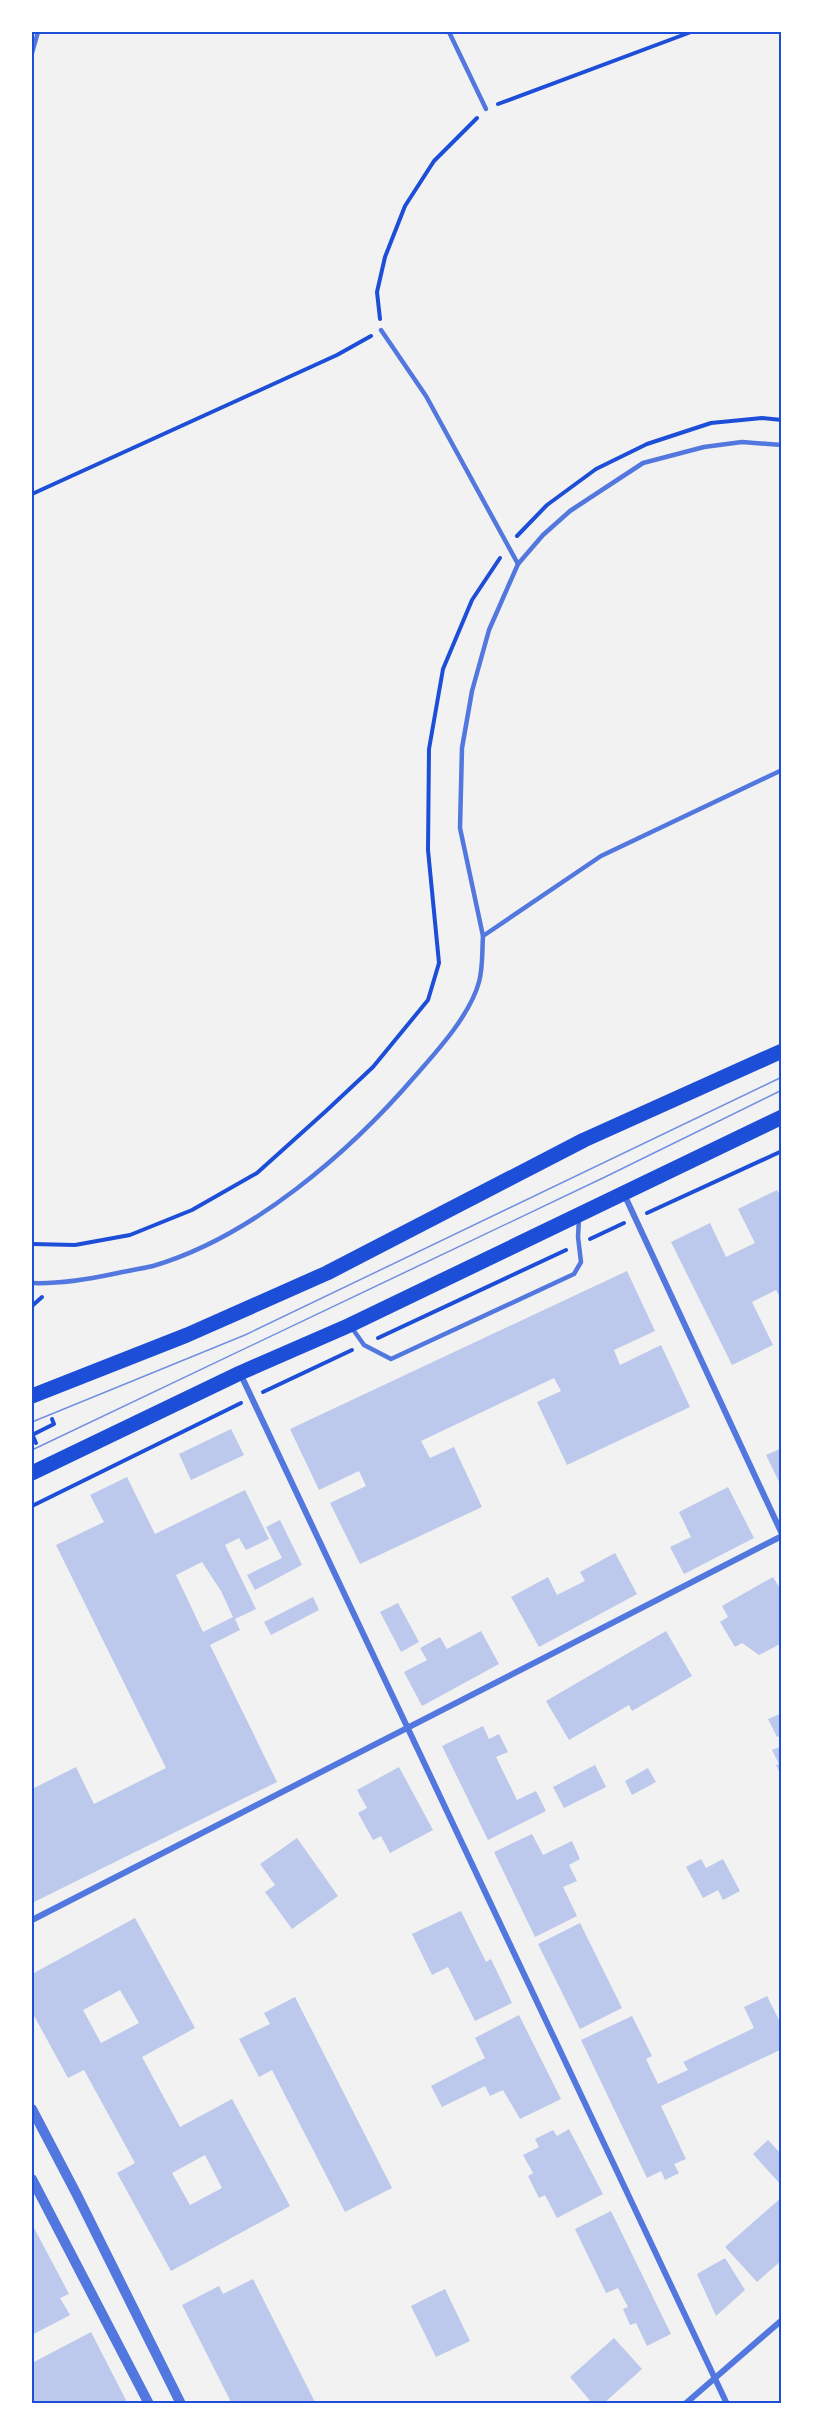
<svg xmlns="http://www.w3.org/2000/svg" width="813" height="2435" viewBox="0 0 813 2435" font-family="Roboto,sans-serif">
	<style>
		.building { fill: #bdc9ec; fill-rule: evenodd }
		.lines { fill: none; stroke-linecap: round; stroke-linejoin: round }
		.path { stroke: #1d4ed8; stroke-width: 4 }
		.service { stroke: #5277de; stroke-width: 4.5 }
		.minor { stroke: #5277de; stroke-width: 6 }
		.tertiary { stroke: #5277de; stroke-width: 10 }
		.primary { stroke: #1d4ed8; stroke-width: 15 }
		.tram { stroke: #7290e2; stroke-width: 1.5 }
		.neatline { fill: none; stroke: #1d4ed8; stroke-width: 2 }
	</style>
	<rect width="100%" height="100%" fill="#f2f2f2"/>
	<g class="building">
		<path d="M 777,1190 L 782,1199 L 782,1301 L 776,1290 L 752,1302 L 773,1345 L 732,1365 L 671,1242 L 710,1223 L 726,1257 L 755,1243 L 738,1209 Z"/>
		<path d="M 627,1271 L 655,1331 L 614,1350 L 620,1365 L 661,1345 L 690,1407 L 567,1465 L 537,1402 L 561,1391 L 554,1378 L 421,1441 L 430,1458 L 454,1447 L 482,1507 L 360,1564 L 330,1503 L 366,1486 L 359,1471 L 319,1490 L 290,1429 Z"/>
		<path d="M 231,1429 L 244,1455 L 191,1480 L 179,1454 Z"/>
		<path d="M 782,1448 L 782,1488 L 766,1455 Z"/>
		<path d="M 127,1477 L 155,1534 L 245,1490 L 269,1539 L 246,1550 L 239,1538 L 225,1545 L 256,1609 L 235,1619 L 240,1630 L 210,1645 L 277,1782 L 32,1903 L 32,1789 L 76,1767 L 94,1804 L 166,1768 L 56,1545 L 104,1522 L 90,1495 ZM 202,1562 L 221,1591 L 233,1617 L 203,1632 L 176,1575 Z"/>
		<path d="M 728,1487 L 754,1538 L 684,1574 L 670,1547 L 691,1537 L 679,1512 Z"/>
		<path d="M 280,1520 L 302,1565 L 255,1590 L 247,1575 L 282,1558 L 266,1527 Z"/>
		<path d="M 615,1553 L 637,1594 L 539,1647 L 511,1597 L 548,1577 L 557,1595 L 585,1581 L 580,1572 Z"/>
		<path d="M 773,1577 L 782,1592 L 782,1643 L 759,1655 L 742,1643 L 735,1647 L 720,1622 L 728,1617 L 722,1606 Z"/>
		<path d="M 313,1597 L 319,1610 L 271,1635 L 264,1622 Z"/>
		<path d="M 398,1603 L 419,1642 L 401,1652 L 380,1612 Z"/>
		<path d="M 481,1631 L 499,1664 L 422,1706 L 404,1672 L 427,1660 L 420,1648 L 440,1637 L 447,1649 Z"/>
		<path d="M 666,1631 L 692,1676 L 632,1711 L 629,1705 L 569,1740 L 546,1701 Z"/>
		<path d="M 782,1713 L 782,1735 L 777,1737 L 768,1719 Z"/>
		<path d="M 483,1726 L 489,1739 L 499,1734 L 508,1752 L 496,1757 L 517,1800 L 536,1791 L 546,1811 L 488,1840 L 442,1746 Z"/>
		<path d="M 782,1746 L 782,1777 L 776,1765 L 779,1764 L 772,1750 Z"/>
		<path d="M 595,1765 L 606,1787 L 564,1808 L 553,1787 Z"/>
		<path d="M 399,1767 L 433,1830 L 390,1853 L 381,1836 L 373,1840 L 358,1813 L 367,1808 L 357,1790 Z"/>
		<path d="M 648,1768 L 656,1782 L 632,1795 L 625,1781 Z"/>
		<path d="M 532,1834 L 543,1855 L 572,1841 L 580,1859 L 569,1865 L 577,1881 L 563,1887 L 577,1916 L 535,1937 L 494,1852 Z"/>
		<path d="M 297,1838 L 338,1896 L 292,1929 L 265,1892 L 275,1885 L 260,1864 Z"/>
		<path d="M 701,1859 L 706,1868 L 723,1859 L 740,1891 L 723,1900 L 718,1890 L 703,1898 L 686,1867 Z"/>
		<path d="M 461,1911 L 486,1962 L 491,1959 L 512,2003 L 475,2021 L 448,1967 L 432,1975 L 412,1934 Z"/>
		<path d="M 135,1918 L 195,2028 L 142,2057 L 180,2127 L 232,2099 L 290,2206 L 171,2271 L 117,2173 L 135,2163 L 84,2070 L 68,2078 L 32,2012 L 32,1974 ZM 120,1990 L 139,2023 L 101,2043 L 83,2010 ZM 205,2155 L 222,2188 L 190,2205 L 172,2173 Z"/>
		<path d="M 580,1923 L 622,2008 L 580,2029 L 538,1944 Z"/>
		<path d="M 767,1996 L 782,2026 L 782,2049 L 661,2106 L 686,2159 L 674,2164 L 679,2173 L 665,2180 L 661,2171 L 647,2178 L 581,2040 L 632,2016 L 652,2056 L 646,2059 L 658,2084 L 688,2070 L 683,2062 L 754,2028 L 744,2007 Z"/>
		<path d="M 295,1997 L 392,2188 L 345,2212 L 272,2070 L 259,2077 L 239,2039 L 270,2024 L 264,2013 Z"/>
		<path d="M 519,2015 L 561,2099 L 520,2119 L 503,2090 L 490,2096 L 485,2086 L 442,2107 L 431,2086 L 485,2058 L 475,2038 Z"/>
		<path d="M 569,2129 L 603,2194 L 557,2218 L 545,2195 L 539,2198 L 528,2176 L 533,2173 L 523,2155 L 539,2147 L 535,2139 L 553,2130 L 557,2136 Z"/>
		<path d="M 768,2140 L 782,2155 L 782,2186 L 753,2154 Z"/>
		<path d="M 782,2197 L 782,2260 L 757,2282 L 725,2247 Z"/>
		<path d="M 611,2211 L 671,2334 L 647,2346 L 636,2323 L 630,2325 L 623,2309 L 628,2307 L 618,2288 L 606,2293 L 575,2229 Z"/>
		<path d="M 32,2224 L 69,2294 L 60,2298 L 70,2315 L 32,2335 Z"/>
		<path d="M 725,2258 L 745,2290 L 716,2316 L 697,2274 Z"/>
		<path d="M 253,2279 L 316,2404 L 232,2404 L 182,2305 L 219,2286 L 223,2294 Z"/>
		<path d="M 445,2289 L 470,2341 L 436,2357 L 411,2306 Z"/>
		<path d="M 91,2332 L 128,2404 L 32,2404 L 32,2363 Z"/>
		<path d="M 614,2338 L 642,2369 L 603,2404 L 593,2404 L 570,2377 Z"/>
	</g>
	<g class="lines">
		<g class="path">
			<path d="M 498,104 L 691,32"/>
			<path d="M 380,319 L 377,292 L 385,257 L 405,206 L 434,161 L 477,118"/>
			<path d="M 32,494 L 337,355 L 371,336"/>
			<path d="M 517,536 L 547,505 L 596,469 L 647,444 L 711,423 L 762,418 L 782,420"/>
			<path d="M 647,1213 L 782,1151"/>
			<path d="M 590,1239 L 624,1223"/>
			<path d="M 32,1244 L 75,1245 L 130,1235 L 192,1210 L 257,1173 L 326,1111 L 373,1067 L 428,1000 L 439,963 L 428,850 L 429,749 L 443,669 L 472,600 L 500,558"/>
			<path d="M 32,1306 L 42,1297"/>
			<path d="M 378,1338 L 566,1250"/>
			<path d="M 263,1392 L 352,1350"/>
			<path d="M 32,1434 L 36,1443"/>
			<path d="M 32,1435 L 54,1424 L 52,1419"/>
			<path d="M 32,1506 L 241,1403"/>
		</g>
		<g class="service">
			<path d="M 449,32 L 486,109"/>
			<path d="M 32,53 L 38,32"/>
			<path d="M 381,330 L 426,396 L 518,564"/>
			<path d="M 483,936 L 460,828 L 462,748 L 472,691 L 489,630 L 518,564 L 543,535 L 570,511 L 643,463 L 704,447 L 742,442 L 782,445"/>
			<path d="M 32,1283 C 60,1284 85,1280 113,1274 C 126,1271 140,1269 153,1266 C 252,1237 350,1152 416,1075 C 438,1050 470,1015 479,982 C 483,968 482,950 483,936 L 601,856 L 782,770"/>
			<path d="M 352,1328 L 364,1345 L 391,1359 L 574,1274 L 581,1262 L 578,1237 L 579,1218"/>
		</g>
		<g class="minor">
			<path d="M 624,1194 L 782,1534"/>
			<path d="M 240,1373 L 727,2404"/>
			<path d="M 32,1920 L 782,1536"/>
			<path d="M 685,2404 L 782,2320"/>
		</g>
		<g class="tertiary">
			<path d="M 32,2109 L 77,2195 L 181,2404"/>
			<path d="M 32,2179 L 149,2404"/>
		</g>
		<g class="primary">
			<path d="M 32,1396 L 187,1335 L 327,1273 L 584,1140 L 782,1051"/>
			<path d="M 32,1473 L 240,1373 L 350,1325 L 782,1117"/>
		</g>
		<g class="tram">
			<path d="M 32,1422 L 245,1335 L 782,1077"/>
			<path d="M 32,1450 L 605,1177 L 782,1090"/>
		</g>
	</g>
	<rect width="813" height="2435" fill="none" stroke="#ffffff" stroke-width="66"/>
	<rect x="33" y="33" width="747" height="2369" class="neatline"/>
</svg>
